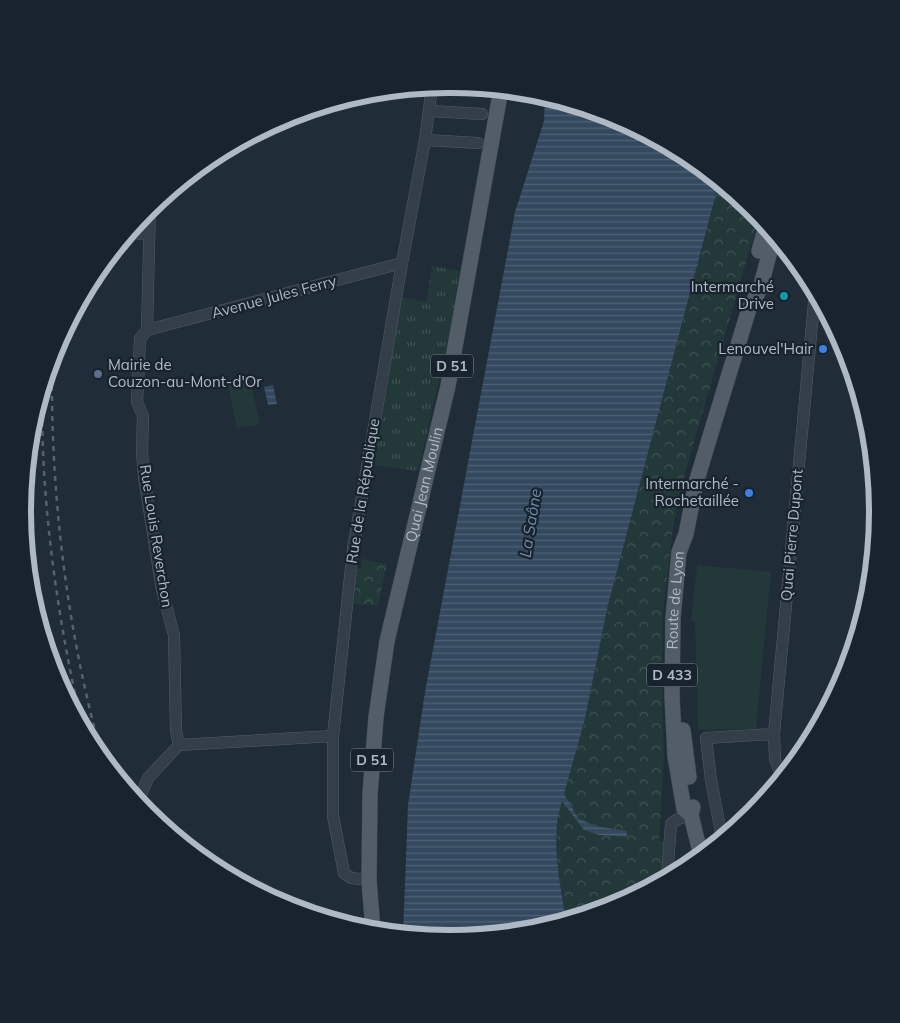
<svg xmlns="http://www.w3.org/2000/svg" width="900" height="1023" viewBox="0 0 900 1023" font-family="Mulish,sans-serif">
	<style>
		.grass { fill: url(#grass-tufts) }
		.forest { fill: url(#forest-crowns) }
		.pitch { fill: #223839 }
		.water { fill: url(#water-rules) }
		.lines { fill: none; stroke-linecap: round; stroke-linejoin: round }
		.minor-casing { stroke: #515c66; stroke-width: 12 }
		.major-casing { stroke: #3d4752; stroke-width: 16 }
		.minor { stroke: #343e48; stroke-width: 11 }
		.major { stroke: #525d68; stroke-width: 15 }
		.rail { stroke: #56626f; stroke-width: 2.5; stroke-dasharray: 5 5; stroke-linecap: butt }
		.culture-dot { fill: #0f9aa8; stroke: #19232d; stroke-width: 2 }
		.shop-dot { fill: #3f7fe0; stroke: #19232d; stroke-width: 2 }
		.service-dot { fill: #5c6f8a; stroke: #19232d; stroke-width: 2 }
		.labels { text-anchor: middle; stroke-width: 4.5; stroke-linejoin: round; paint-order: stroke }
		.shield { fill: #19232d; stroke: #818c97; stroke-width: 1 }
		.shield-label { font-size: 14px; font-weight: bold; fill: #aeb9c5 }
		.poi-label { font-size: 15px; fill: #aeb9c5; stroke: #19232d; text-anchor: end }
		.street-label { font-size: 15px; fill: #aeb9c5; stroke: #19232d }
		.water-label { font-size: 16px; font-style: italic; fill: #6f8ca9; stroke: #19232d }
		.rim { fill: none; stroke: #aeb9c5; stroke-width: 6 }
	</style>
	<defs>
		<pattern id="grass-tufts" width="24" height="20" patternUnits="userSpaceOnUse" patternTransform="scale(1.25)"><rect width="24" height="20" fill="#223839"/><path d="M3 7l-1-3M5 7V3M7 7l1-3M15 17l-1-3M17 17v-4M19 17l1-3" fill="none" stroke="#405354"/></pattern>
		<pattern id="forest-crowns" width="20" height="18" patternUnits="userSpaceOnUse" patternTransform="scale(1.25)"><rect width="20" height="18" fill="#223839"/><path d="M2 6a3 3 0 1 1 6 0M12 15a3 3 0 1 1 6 0" fill="none" stroke="#405354"/></pattern>
		<pattern id="water-rules" width="6" height="5" patternUnits="userSpaceOnUse" patternTransform="scale(1.25)"><rect width="6" height="5" fill="#34495f"/><path d="M0 2.5h6" fill="none" stroke="#4f6174"/></pattern>
	</defs>
	<rect width="100%" height="100%" fill="#202c38"/>
	<path class="grass" d="M 432,266 L 460,271 L 444,363 L 443,363 L 418,471 L 374,465 L 402,297 L 426,302 Z"/>
	<g class="forest">
		<path d="M 719,182 L 752,209 L 759,217 L 684,477 L 673,528 L 663,612 L 662,683 L 664,757 L 659,841 L 665,841 L 664,880 L 613,907 L 566,921 L 558,869 L 557,838 L 559,811 L 585,719 L 607,609 Z"/>
		<path d="M 362,559 L 387,564 L 378,606 L 354,604 L 357,569 L 361,569 Z"/>
	</g>
	<g class="pitch">
		<path d="M 249,375 L 260,424 L 237,428 L 227,380 Z"/>
		<path d="M 697,565 L 771,572 L 756,729 L 698,730 L 695,622 L 691,621 Z"/>
	</g>
	<g class="water">
		<path d="M 545,96 L 614,117 L 688,156 L 719,182 L 607,609 L 585,719 L 564,794 L 578,818 L 595,826 L 627,831 L 627,837 L 599,835 L 584,830 L 562,801 C 550,839 560,882 566,921 L 533,931 L 450,939 L 403,934 L 408,805 L 425,692 L 515,212 L 544,121 Z"/>
		<path d="M 273,385 L 277,404 L 268,405 L 264,387 Z"/>
	</g>
	<g class="lines">
		<g class="minor-casing">
			<g id="minor">
				<path d="M 430,111 L 482,114"/>
				<path d="M 425,140 L 478,143"/>
				<path d="M 128,233 L 149,234"/>
				<path d="M 147,330 L 140,339 L 137,402 L 143,416 L 142,452 L 144,477 L 162,590 L 174,635 L 176,731 L 179,745"/>
				<path d="M 147,330 L 402,263"/>
				<path d="M 147,330 L 150,207"/>
				<path d="M 782,778 L 775,759 L 774,734 L 815,292"/>
				<path d="M 138,802 L 148,778 L 179,745 L 333,736"/>
				<path d="M 722,838 L 711,780 L 706,738 L 774,734"/>
				<path d="M 667,878 L 671,824 L 678,819 L 691,815"/>
				<path d="M 369,880 L 351,878 L 344,873 L 333,816 L 333,736 L 353,549 L 402,263 L 425,140 L 432,86"/>
			</g>
		</g>
		<g class="major-casing">
			<g id="major">
				<path d="M 759,251 L 766,226"/>
				<path d="M 683,730 L 689,777"/>
				<path d="M 693,807 L 691,815 L 701,856"/>
				<path id="s1" d="M 691,815 L 684,809 L 675,756 L 672,696 L 673,618 L 679,552 L 686,534 L 696,483 L 711,433 L 749,309 L 760,289 L 774,236"/>
				<path id="s2" d="M 373,931 L 369,880 L 370,795 L 376,717 L 387,641 L 448,386 L 501,89"/>
			</g>
		</g>
		<use href="#minor" class="minor"/>
		<use href="#major" class="major"/>
		<g class="rail">
			<path d="M 52,356 C 50,491 66,627 102,757"/>
			<path d="M 42,391 C 41,504 57,616 82,726"/>
		</g>
	</g>
	<circle class="culture-dot" cx="784" cy="296" r="5"/>
	<g class="shop-dot">
		<circle cx="823" cy="349" r="5"/>
		<circle cx="749" cy="493" r="5"/>
	</g>
	<circle class="service-dot" cx="98" cy="374" r="5"/>
	<g class="labels">
		<g class="shield">
			<rect x="431" y="354.5" width="42" height="23" rx="4"/>
			<rect x="647" y="663.5" width="50" height="23" rx="4"/>
			<rect x="351" y="748.5" width="42" height="23" rx="4"/>
		</g>
		<g class="shield-label">
			<text x="452" y="371">D 51</text>
			<text x="672" y="680">D 433</text>
			<text x="372" y="765">D 51</text>
		</g>
		<g class="poi-label">
			<text x="774" y="292">Intermarché<tspan x="774" dy="17">Drive</tspan></text>
			<text x="813" y="354">Lenouvel'Hair</text>
			<text x="108" y="370" text-anchor="start">Mairie de<tspan x="108" dy="17">Couzon-au-Mont-d'Or</tspan></text>
			<text x="739" y="489">Intermarché -<tspan x="739" dy="17">Rochetaillée</tspan></text>
		</g>
		<g class="street-label">
			<text transform="translate(274 297) rotate(-15)" y="5">Avenue Jules Ferry</text>
			<text dy="5" stroke="none"><textPath href="#s2" startOffset="452">Quai Jean Moulin</textPath></text>
			<text transform="translate(363 491) rotate(-81)" y="5">Rue de la République</text>
			<text transform="translate(792 535) rotate(-85)" y="5">Quai Pierre Dupont</text>
			<text transform="translate(156 536) rotate(81)" y="5">Rue Louis Reverchon</text>
			<text dy="5" stroke="none"><textPath href="#s1" startOffset="219">Route de Lyon</textPath></text>
		</g>
		<g class="water-label">
			<text transform="translate(530 523) rotate(-81)" y="6">La Saône</text>
		</g>
	</g>
	<path d="M0 0H900V1023H0ZM449 93H451A418 418 0 0 1 869 511V512A418 418 0 0 1 451 930H449A418 418 0 0 1 31 512V511A418 418 0 0 1 449 93Z" fill="#19232d" fill-rule="evenodd"/>
	<path class="rim" d="M449 93H451A418 418 0 0 1 869 511V512A418 418 0 0 1 451 930H449A418 418 0 0 1 31 512V511A418 418 0 0 1 449 93Z"/>
</svg>
